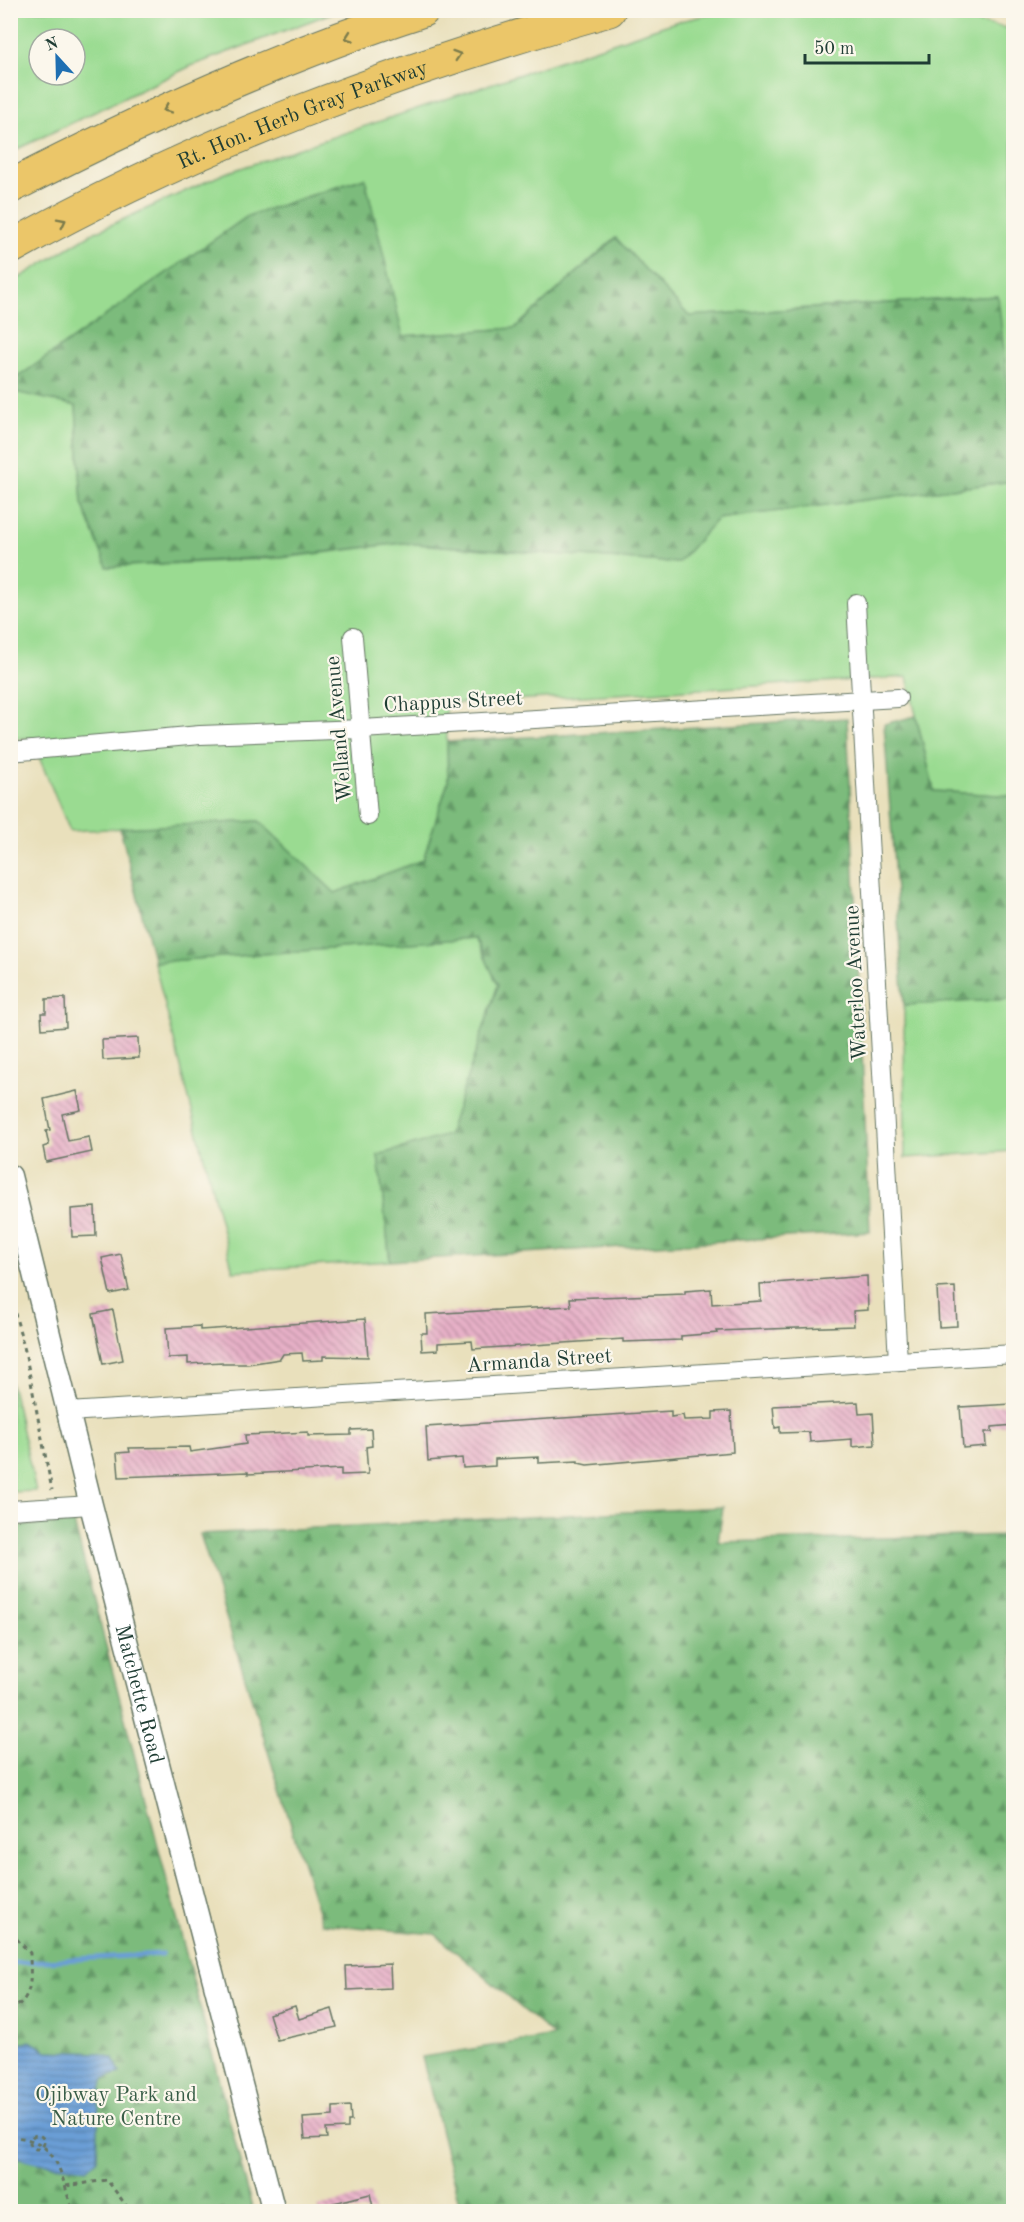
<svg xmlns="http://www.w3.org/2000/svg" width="1024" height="2222" viewBox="0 0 1024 2222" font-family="'Old Standard TT',serif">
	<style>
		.grass { fill: #9adb91; stroke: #5c8c62; stroke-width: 1.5; fill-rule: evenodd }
		.forest { fill: url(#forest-firs); stroke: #4d7c58; stroke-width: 1.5 }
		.water { fill: url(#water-rules); stroke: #456e85; stroke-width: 1.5 }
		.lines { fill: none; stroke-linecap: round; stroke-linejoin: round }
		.stream { stroke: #6b9ed6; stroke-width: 5 }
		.building { fill: url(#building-back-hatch) }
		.minor-casing { stroke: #667664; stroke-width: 20 }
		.tertiary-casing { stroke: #667664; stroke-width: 25 }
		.motorway-casing { stroke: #667664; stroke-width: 35 }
		.path { stroke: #667664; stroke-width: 3; stroke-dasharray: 4.5 4.5; stroke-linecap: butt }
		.minor { stroke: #fff; stroke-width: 18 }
		.tertiary { stroke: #fff; stroke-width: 22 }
		.motorway { stroke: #ebc669; stroke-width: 33 }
		.oneway { stroke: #7b7b4c }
		.labels { text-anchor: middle; stroke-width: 4.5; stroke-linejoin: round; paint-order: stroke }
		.street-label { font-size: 21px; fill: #1f3d34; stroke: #fbf7ec }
		.park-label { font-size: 21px; fill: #385d47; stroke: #fbf7ec }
	</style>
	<defs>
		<pattern id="forest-firs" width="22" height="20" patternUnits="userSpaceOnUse" patternTransform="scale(1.5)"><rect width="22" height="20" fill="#7bbb7b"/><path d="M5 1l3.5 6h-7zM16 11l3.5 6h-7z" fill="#649966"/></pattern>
		<pattern id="water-rules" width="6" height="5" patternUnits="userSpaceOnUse" patternTransform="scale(1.5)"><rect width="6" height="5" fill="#6b9ed6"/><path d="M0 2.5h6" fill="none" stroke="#5782ae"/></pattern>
		<pattern id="building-back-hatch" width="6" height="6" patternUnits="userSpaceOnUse" patternTransform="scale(1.5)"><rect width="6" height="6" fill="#e7b0c7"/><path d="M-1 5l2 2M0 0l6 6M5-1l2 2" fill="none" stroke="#bb90a2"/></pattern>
	</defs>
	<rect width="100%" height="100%" fill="#fbf7ec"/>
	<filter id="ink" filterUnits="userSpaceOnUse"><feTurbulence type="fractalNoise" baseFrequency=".0167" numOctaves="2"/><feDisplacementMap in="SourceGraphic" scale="12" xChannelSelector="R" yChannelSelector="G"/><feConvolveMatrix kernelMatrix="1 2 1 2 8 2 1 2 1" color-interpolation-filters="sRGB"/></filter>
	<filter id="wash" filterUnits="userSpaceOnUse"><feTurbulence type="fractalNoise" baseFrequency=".008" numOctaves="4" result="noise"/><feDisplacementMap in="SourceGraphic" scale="24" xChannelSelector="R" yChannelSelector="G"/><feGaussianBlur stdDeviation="1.35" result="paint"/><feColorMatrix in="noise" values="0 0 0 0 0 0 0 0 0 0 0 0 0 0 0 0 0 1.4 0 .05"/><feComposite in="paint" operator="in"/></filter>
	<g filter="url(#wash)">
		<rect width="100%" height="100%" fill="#e9e0bc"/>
		<g class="grass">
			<path d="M 11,10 L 337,10 L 337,11 L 191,66 L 11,152 ZM 39,39 L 75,39 L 75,75 L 39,75 Z"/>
			<path d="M 727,11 L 916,11 L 1013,29 L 1013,796 L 934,791 L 907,677 L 446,704 L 448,782 L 423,860 L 335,893 L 259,821 L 70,831 L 31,738 L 10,739 L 11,391 L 76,405 L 82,503 L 108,567 L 282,558 L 402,543 L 678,563 L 716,519 L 1011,481 L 997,296 L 689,316 L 615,238 L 515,328 L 402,336 L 364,178 L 248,216 L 11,382 L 11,283 L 91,234 L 223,174 L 675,22 Z"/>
			<path d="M 476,938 L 498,985 L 448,1136 L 378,1155 L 390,1261 L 233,1271 L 154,962 Z"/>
			<path d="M 1013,999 L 1013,1151 L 905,1158 L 904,1005 Z"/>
			<path d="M 10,1383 L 11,1383 L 36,1491 L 11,1492 Z"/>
		</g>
		<g class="forest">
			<path d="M 365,178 L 403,336 L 515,328 L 616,238 L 689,316 L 998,296 L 1013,432 L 1013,481 L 717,519 L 678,563 L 402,543 L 291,556 L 107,567 L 82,503 L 76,406 L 11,391 L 11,382 L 248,216 Z"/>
			<path d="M 916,716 L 934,791 L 1013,796 L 1013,999 L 904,1005 L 884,724 Z"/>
			<path d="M 847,718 L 870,1232 L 390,1261 L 378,1155 L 448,1135 L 498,985 L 476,938 L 154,962 L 120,828 L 259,821 L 335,893 L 423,860 L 448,782 L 447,742 Z"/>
			<path d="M 723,1507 L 718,1542 L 1013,1535 L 1013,2211 L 461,2211 L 422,2057 L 554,2036 L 435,1934 L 322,1924 L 200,1534 Z"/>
			<path d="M 74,1523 L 253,2211 L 11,2212 L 11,1526 Z"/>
		</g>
		<path class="water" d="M 30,2041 L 47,2051 L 99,2053 L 114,2058 L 120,2073 L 104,2078 L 99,2097 L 97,2160 L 87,2169 C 68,2165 22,2166 11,2152 L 11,2047 Z"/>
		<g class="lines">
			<path class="stream" d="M 10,1963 L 162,1954"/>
		</g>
		<g id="blocks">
			<g class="building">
				<path d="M 65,998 L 66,1027 L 42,1029 L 41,1013 L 46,1013 L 46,999 Z"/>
				<path d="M 138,1038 L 139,1058 L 103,1060 L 102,1040 Z"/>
				<path d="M 77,1091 L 81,1110 L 62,1114 L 68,1141 L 89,1137 L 92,1152 L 46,1162 L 43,1147 L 49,1145 L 46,1131 L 50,1130 L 44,1099 Z"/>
				<path d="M 95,1207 L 96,1236 L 72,1237 L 71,1209 Z"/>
				<path d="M 121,1254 L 129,1290 L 110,1294 L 102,1258 Z"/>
				<path d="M 867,1276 L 868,1310 L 853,1311 L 854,1326 L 717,1331 L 718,1333 L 681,1336 L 681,1340 L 623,1342 L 623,1339 L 473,1349 L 472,1341 L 438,1343 L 438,1350 L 422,1351 L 421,1333 L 427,1333 L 426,1314 L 571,1306 L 570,1298 L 685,1294 L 685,1291 L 711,1289 L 712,1304 L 761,1301 L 760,1284 Z"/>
				<path d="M 955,1287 L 957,1326 L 939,1327 L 937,1288 Z"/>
				<path d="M 113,1310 L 123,1360 L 103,1364 L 93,1314 Z"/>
				<path d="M 365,1319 L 368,1357 L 323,1356 L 323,1360 L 303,1361 L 302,1353 L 283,1354 L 280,1359 L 248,1364 L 222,1364 L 222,1362 L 188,1364 L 188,1357 L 168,1358 L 166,1328 L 200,1326 L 200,1330 Z"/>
				<path d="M 858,1402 L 859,1414 L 873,1413 L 875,1445 L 852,1447 L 852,1439 L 810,1442 L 809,1432 L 780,1433 L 780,1427 L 775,1428 L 773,1406 Z"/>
				<path d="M 1013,1404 L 1014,1425 L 992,1427 L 992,1432 L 985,1432 L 986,1446 L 963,1448 L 960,1407 Z"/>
				<path d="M 671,1411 L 671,1417 L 683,1415 L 684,1420 L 713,1419 L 713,1412 L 731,1411 L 733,1452 L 587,1465 L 578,1463 L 578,1461 L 539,1463 L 539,1457 L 495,1459 L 495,1466 L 463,1468 L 462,1458 L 428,1461 L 426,1427 Z"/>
				<path d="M 371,1429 L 372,1446 L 366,1447 L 368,1474 L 341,1475 L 341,1469 L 248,1474 L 248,1472 L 119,1477 L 117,1453 L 130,1452 L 129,1448 L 189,1447 L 190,1452 L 246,1444 L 245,1435 L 308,1432 L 308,1436 L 351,1435 L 351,1430 Z"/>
				<path d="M 390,1964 L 391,1988 L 347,1990 L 346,1966 Z"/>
				<path d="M 295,2006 L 299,2019 L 332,2009 L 337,2027 L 277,2040 L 269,2014 Z"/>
				<path d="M 350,2106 L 351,2121 L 348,2121 L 348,2128 L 326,2129 L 327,2138 L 305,2139 L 303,2118 L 333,2116 L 333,2107 Z"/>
				<path d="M 370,2194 L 374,2211 L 319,2211 L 318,2207 Z"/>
			</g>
		</g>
	</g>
	<g filter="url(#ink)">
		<use href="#blocks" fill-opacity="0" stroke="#667664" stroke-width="1.5"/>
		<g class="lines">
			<g class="minor-casing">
				<g id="minor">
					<path d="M 856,603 L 898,1361"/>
					<path d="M 353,637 L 368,816"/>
					<path d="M 10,752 L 200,735 L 361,729 L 898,698"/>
					<path d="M 68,1412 L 1014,1354"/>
					<path d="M 10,1510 L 91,1505"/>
				</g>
			</g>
			<g class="tertiary-casing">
				<g id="tertiary">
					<path id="s1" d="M 10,1176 L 91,1505 L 274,2212"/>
				</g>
			</g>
			<g class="motorway-casing">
				<g id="motorway">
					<path d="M 10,187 C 144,118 280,56 423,10"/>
					<path id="s2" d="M 10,248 C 198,142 402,68 609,10"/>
				</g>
			</g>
			<g class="path">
				<path d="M 10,1295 L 25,1351 L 52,1490"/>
				<path d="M 10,1932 L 30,1953 C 30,1976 35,1999 10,2010"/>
				<circle cx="37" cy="2142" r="7"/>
				<path d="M 10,2137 C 60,2138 60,2175 73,2212"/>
				<path d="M 66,2186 L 107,2180 L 131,2212"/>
			</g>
			<use href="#minor" class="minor"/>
			<use href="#tertiary" class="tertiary"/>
			<use href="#motorway" class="motorway"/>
		</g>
		<defs><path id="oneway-chevron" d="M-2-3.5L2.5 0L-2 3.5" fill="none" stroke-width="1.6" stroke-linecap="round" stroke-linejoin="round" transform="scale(1.5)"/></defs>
		<g class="oneway">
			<use href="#oneway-chevron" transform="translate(349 37) rotate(160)"/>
			<use href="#oneway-chevron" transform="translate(457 55) rotate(-18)"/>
			<use href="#oneway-chevron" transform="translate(167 109) rotate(155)"/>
			<use href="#oneway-chevron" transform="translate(62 222) rotate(-27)"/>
		</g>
	</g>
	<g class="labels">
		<g class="street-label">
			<text dy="7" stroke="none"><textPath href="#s2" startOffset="322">Rt. Hon. Herb Gray Parkway</textPath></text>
			<text transform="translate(453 701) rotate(-3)" y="7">Chappus Street</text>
			<text transform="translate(338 729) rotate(-95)" y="7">Welland Avenue</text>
			<text transform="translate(855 983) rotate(-93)" y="7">Waterloo Avenue</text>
			<text transform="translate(539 1360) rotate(-4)" y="7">Armanda Street</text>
			<text dy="7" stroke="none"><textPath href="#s1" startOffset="534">Matchette Road</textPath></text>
		</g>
		<g class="park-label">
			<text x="116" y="2101">Ojibway Park and<tspan x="116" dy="24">Nature Centre</tspan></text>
		</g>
	</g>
	<rect width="1024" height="2222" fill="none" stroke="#fbf7ec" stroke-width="36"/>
	<g transform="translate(57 57) rotate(338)"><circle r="28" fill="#fbf7ec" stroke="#a3ada2" stroke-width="1.5"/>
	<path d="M0-4.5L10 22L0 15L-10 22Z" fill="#1f6fb2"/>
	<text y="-9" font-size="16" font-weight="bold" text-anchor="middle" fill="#1f3d34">N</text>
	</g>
	<path d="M805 54v9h124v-9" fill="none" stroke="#1f3d34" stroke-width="3"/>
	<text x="814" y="54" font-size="18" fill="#1f3d34" stroke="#fbf7ec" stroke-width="4.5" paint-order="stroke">50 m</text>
</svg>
